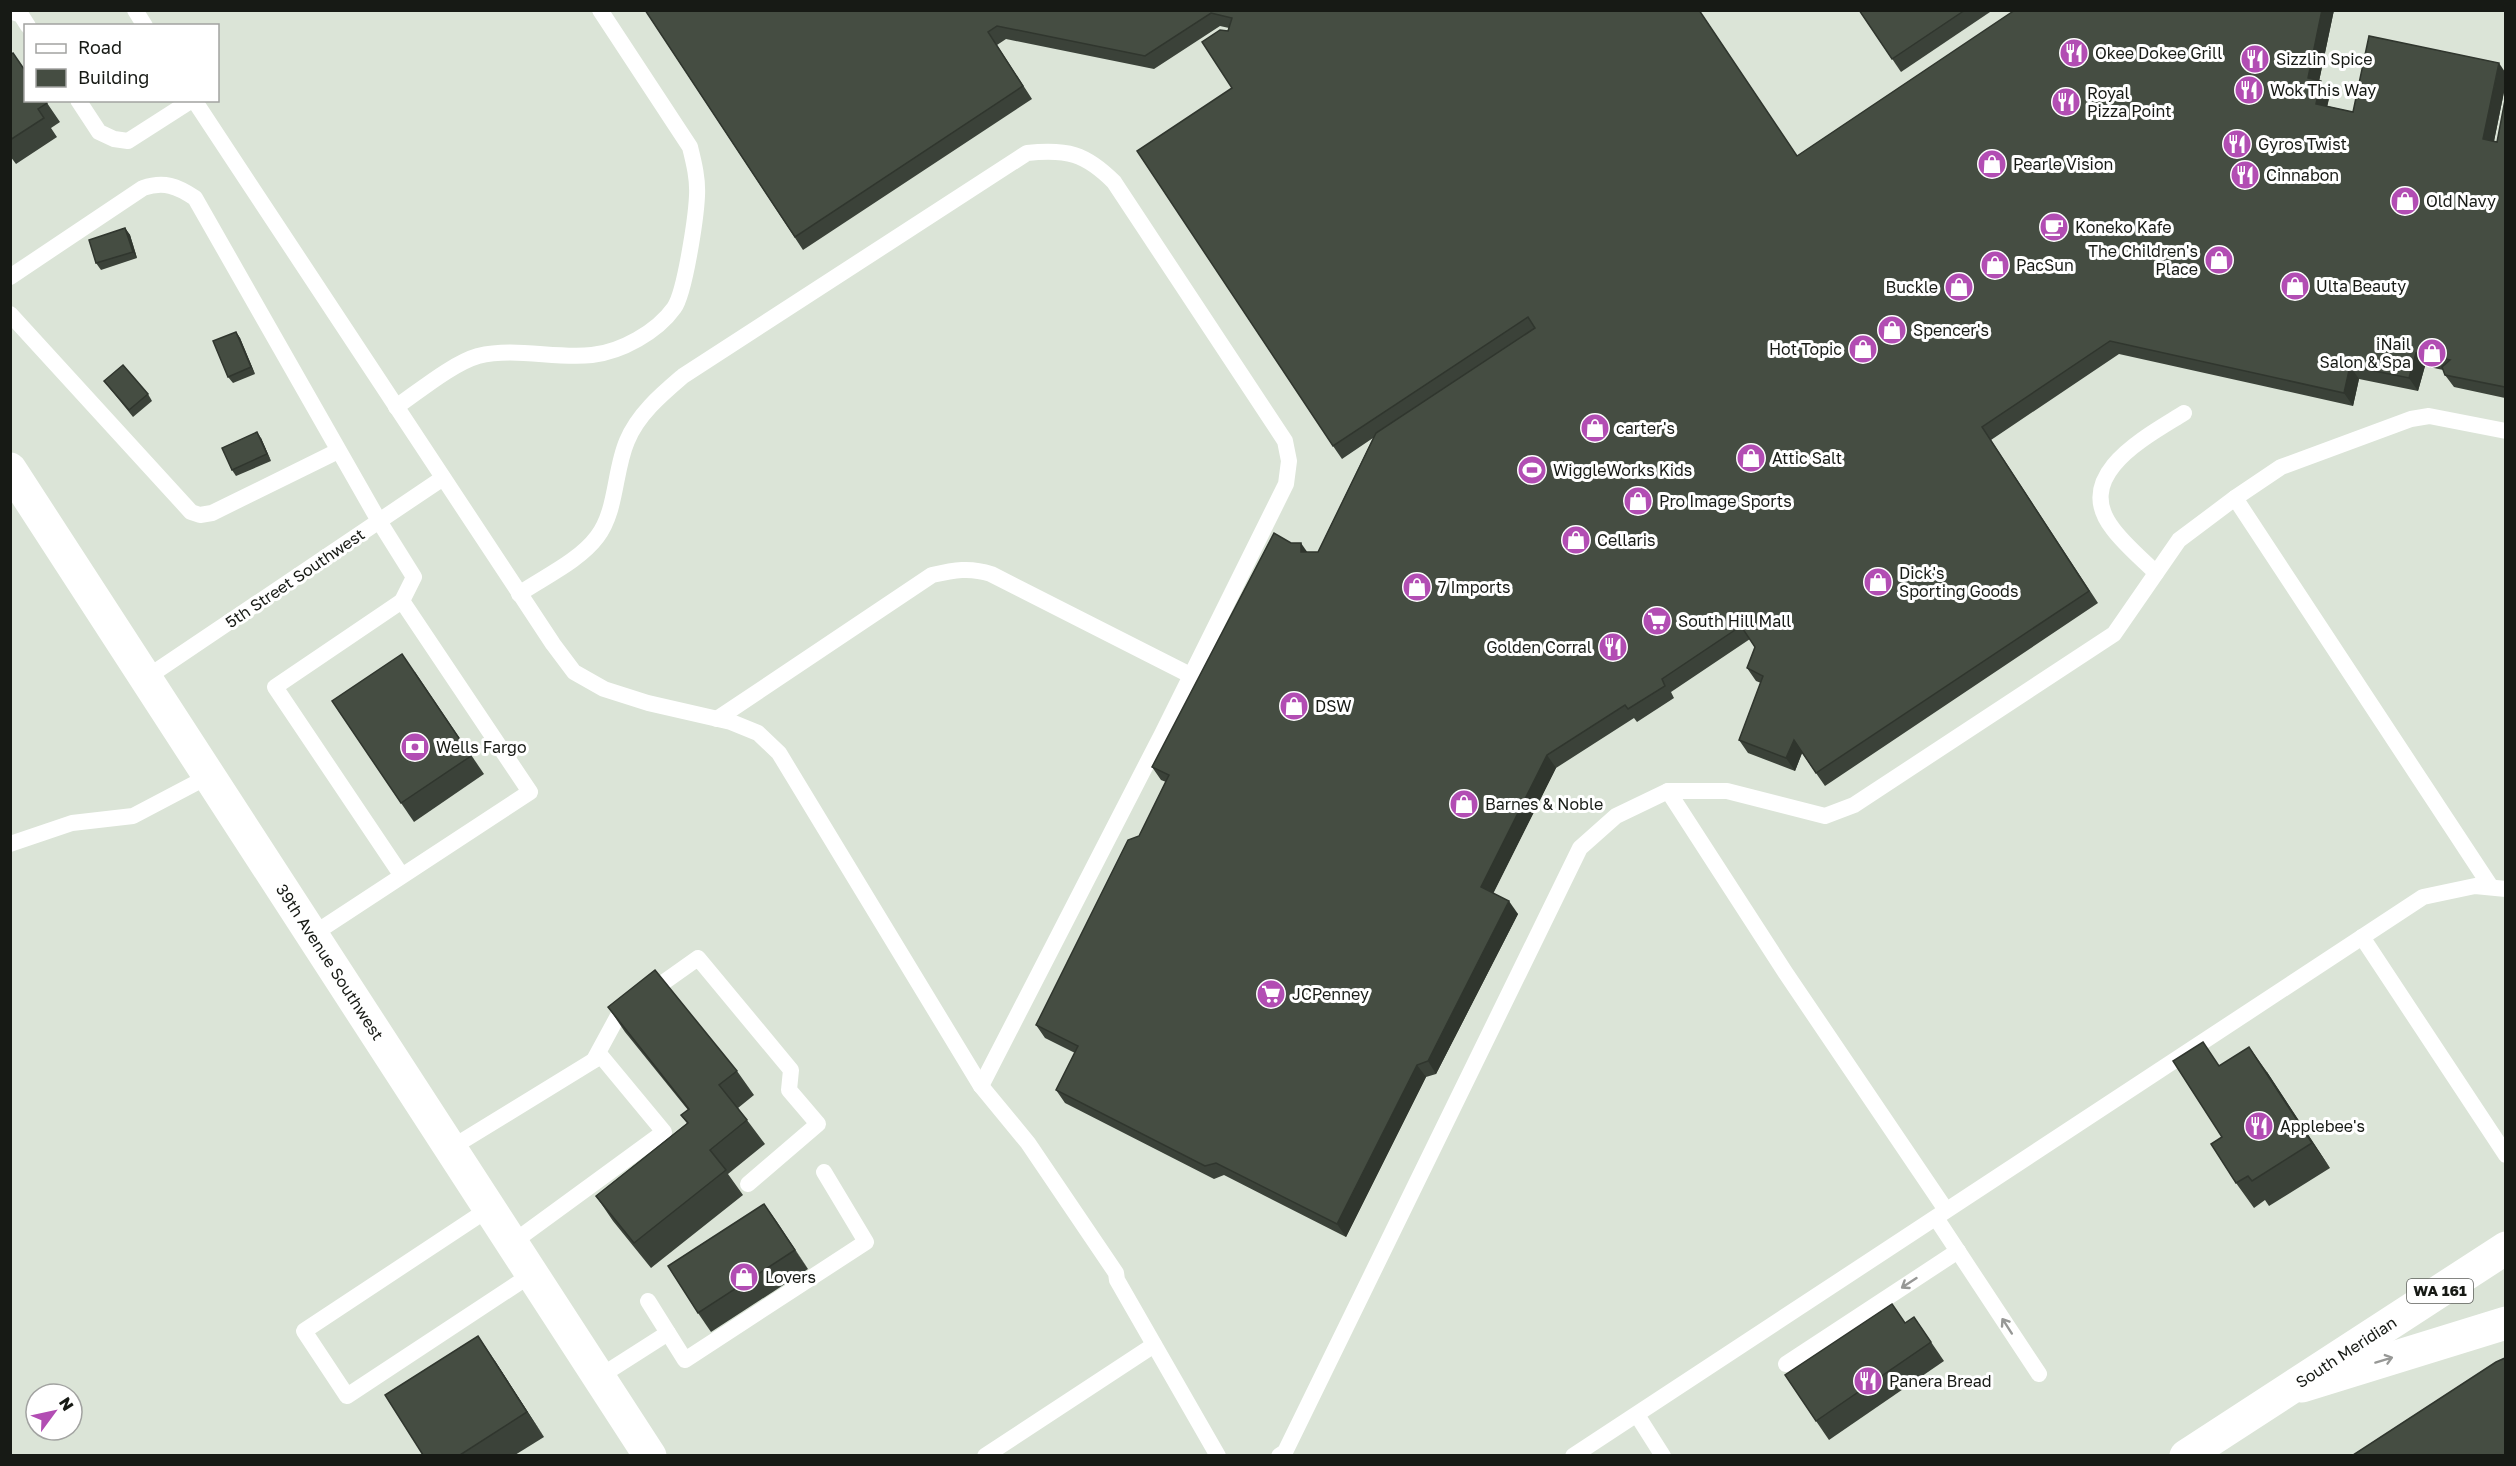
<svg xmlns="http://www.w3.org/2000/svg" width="2516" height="1466" viewBox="0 0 2516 1466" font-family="'Golos Text',sans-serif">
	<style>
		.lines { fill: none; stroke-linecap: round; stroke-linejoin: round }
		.lane { stroke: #fff; stroke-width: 16 }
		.secondary { stroke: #fff; stroke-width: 33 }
		.primary { stroke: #fff; stroke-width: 33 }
		.wall { fill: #3b4239 }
		.shaded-wall { fill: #30362e }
		.building { fill: #454d42; stroke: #30362e; stroke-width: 1.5 }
		.oneway { stroke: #979896 }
		.labels { text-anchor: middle; stroke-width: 6; stroke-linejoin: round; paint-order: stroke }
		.shield { fill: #fff; stroke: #5d5f5b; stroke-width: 1.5 }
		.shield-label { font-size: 15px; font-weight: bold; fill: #171a15 }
		.poi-label { font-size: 16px; fill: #171a15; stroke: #fff; text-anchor: start }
		.street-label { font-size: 16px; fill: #171a15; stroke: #fff }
	</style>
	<rect width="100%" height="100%" fill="#dbe4d7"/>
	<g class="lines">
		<g class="lane">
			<path d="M 135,10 L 145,26"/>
			<path d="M 10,11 L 21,15 L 28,26"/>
			<path d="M 78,100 L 99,132 L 114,139 L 128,141 L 192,100"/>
			<path d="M 194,100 L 553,644 L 574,672 L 604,689 L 648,703 L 731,722 L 758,733 L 779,753 L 981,1086 L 1028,1143 L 1116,1273 L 1117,1280 L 1218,1456"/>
			<path d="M 10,277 L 143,188 C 164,181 177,186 195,198 L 379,521 L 414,577 L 402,601"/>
			<path d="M 10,314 L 191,512 L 200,515 L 212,513 L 338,451"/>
			<path d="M 396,407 C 418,392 453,363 478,356 C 515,347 555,359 592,355 C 621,352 657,332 674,308 C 685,293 696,217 697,196 C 698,179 694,163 690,147 L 600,10"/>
			<path d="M 2235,498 L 2491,887"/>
			<path d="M 2156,573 C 2142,559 2125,545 2113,529 C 2071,475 2146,437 2184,413"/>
			<path d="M 519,594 C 544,577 579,561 597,537 C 617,511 614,471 627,441 C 638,414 662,394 683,376 L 1027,153 C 1067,149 1085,153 1114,182 L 1285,441 L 1289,461 L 1286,484 L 1162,734 L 981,1086"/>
			<path d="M 146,678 L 443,478"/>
			<path d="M 717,719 L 932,575 C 954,570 970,567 991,574 L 1190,675"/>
			<path d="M 1668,791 L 1785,972 L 1946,1210"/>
			<path d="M 10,844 L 72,823 L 133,816 L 209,776"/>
			<path d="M 312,935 C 385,887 458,839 530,792 L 402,601 L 275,687 L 402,876"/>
			<path d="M 2362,937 L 2506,1155"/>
			<path d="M 594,1060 L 619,1014 L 698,958 L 791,1070 L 789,1090 L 818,1124 L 748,1184"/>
			<path d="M 451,1148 L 601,1056 L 664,1132 L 512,1243"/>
			<path d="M 490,1208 L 304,1331 L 347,1396 L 532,1274"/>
			<path d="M 1936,1218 L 2039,1374"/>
			<path d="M 648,1301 L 685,1360 L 866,1242 L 824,1172"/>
			<path d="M 1786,1364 L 1958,1251"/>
			<path d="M 599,1377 L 668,1333"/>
			<path d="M 1637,1415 L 1663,1456"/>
			<path d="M 985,1456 L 1154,1345"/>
			<path d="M 1279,1456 L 1285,1452 L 1580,848 L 1616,816 L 1668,791 L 1727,791 L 1825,816 L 1854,805 L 2114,634 L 2179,540 L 2235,498 L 2281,467 L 2411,419 L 2429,416 L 2506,431"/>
			<path d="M 1573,1456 L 2423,897 L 2475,886 L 2506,889"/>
		</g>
		<g class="secondary">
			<path d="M 10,469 L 650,1456"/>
			<path d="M 2302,1386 L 2506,1323"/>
		</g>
		<path class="primary" d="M 2186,1456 L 2506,1248"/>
	</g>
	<g class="wall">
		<path d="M 645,10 L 1699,10 L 1797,156 L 2334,10 L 2319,81 L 2330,94 L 2327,106 L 2353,112 L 2505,87 L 2494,141 L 2497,142 L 2505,100 L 2505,398 L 2454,387 L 2445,375 L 2443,370 L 2425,366 L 2418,391 L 2359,379 L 2353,406 L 2119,354 L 1991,440 L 2098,603 L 1825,786 L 1802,753 L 1795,771 L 1748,753 L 1739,740 L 1761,683 L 1756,681 L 1747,668 L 1755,647 L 1750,639 L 1671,692 L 1674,698 L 1637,722 L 1634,718 L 1556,768 L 1493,893 L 1518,914 L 1436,1074 L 1426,1077 L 1346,1237 L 1224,1175 L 1214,1179 L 1065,1103 L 1056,1090 L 1075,1053 L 1045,1038 L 1036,1025 L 1139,836 L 1166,782 L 1161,780 L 1152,767 L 1307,552 L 1318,552 L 1373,438 L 1342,459 L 1333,446 L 1232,88 L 1228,31 L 1229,28 L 1220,26 L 1154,69 L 1006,39 L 997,45 L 1032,99 L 803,250 Z"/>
		<path d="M 1859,10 L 1993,10 L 1901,72 Z"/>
		<path d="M 10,55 L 45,100 L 60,122 L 51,128 L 57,137 L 16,164 L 10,156 Z"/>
		<path d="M 125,228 L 130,235 L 137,258 L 101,270 L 96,263 Z"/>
		<path d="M 236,332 L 240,338 L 255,374 L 233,383 L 228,377 Z"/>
		<path d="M 104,381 L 148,394 L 152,401 L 133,417 Z"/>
		<path d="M 261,438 L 271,461 L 236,476 L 232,470 Z"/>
		<path d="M 415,672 L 484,774 L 414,822 L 401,803 Z"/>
		<path d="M 608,1007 L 737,1071 L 754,1095 L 738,1108 L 765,1144 L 728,1174 L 743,1195 L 651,1268 L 613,1221 L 596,1196 L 687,1123 L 681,1115 L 688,1110 L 625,1032 Z"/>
		<path d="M 2220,1066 L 2267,1072 L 2330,1168 L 2269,1206 L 2265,1200 L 2254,1208 L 2236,1183 L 2222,1137 Z"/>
		<path d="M 764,1204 L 808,1269 L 711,1332 L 698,1313 Z"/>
		<path d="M 1914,1317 L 1944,1361 L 1829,1440 L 1816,1421 L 1906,1323 Z"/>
		<path d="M 495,1361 L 544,1437 L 515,1455 L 423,1455 Z"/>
	</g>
	<g class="shaded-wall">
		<path d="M 2322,10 L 2334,10 L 2317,91 L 2308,78 Z"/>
		<path d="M 2499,63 L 2505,72 L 2505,87 L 2492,151 L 2483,139 Z"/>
		<path d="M 2321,81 L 2330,94 L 2325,117 L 2316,104 Z"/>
		<path d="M 125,228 L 130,235 L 137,258 L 133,252 Z"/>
		<path d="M 236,332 L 240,338 L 255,374 L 251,367 Z"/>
		<path d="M 2416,353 L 2425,366 L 2418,391 L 2409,378 Z"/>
		<path d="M 2350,366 L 2359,379 L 2353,406 L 2344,393 Z"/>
		<path d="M 257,432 L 261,438 L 271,461 L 267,454 Z"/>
		<path d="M 1301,543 L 1310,556 L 1301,552 Z"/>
		<path d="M 1794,740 L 1802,753 L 1795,771 L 1786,758 Z"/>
		<path d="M 1547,755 L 1556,768 L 1490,900 L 1481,887 Z"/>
		<path d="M 1509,901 L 1518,914 L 1436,1074 L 1428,1061 Z"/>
		<path d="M 2249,1047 L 2267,1072 L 2330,1168 L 2312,1143 Z"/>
		<path d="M 1417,1065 L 1426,1077 L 1346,1237 L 1337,1224 Z"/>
		<path d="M 764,1204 L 777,1222 L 808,1269 L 795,1250 Z"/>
		<path d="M 478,1336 L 495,1361 L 544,1437 L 527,1412 Z"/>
	</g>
	<g class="building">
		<path d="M 645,10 L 1699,10 L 1797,156 L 2015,10 L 2322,10 L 2308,78 L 2321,81 L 2316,104 L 2353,112 L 2369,36 L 2499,63 L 2483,139 L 2497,142 L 2505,100 L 2505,387 L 2445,375 L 2442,367 L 2450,360 L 2416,353 L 2409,378 L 2350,366 L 2344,393 L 2110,341 L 1982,427 L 2089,591 L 1816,773 L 1794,740 L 1786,758 L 1739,740 L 1763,676 L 1747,668 L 1755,647 L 1741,626 L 1662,679 L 1665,686 L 1628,709 L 1625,705 L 1547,755 L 1481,887 L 1509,901 L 1428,1061 L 1417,1065 L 1337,1224 L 1216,1163 L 1205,1166 L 1056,1090 L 1078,1046 L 1036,1025 L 1128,840 L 1139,836 L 1169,775 L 1152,767 L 1274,533 L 1291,543 L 1301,543 L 1301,552 L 1318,552 L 1376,433 L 1535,328 L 1528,317 L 1333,446 L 1137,151 L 1232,88 L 1202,42 L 1220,30 L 1228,31 L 1232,18 L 1211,13 L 1145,56 L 997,26 L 988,32 L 1023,86 L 795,237 Z"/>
		<path d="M 1859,10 L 1965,10 L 1892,59 Z"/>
		<path d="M 13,53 L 26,72 L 26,100 L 45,100 L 47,103 L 38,109 L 44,118 L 10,140 L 10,55 Z"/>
		<path d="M 125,228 L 133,252 L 96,263 L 89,240 Z"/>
		<path d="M 236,332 L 251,367 L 228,377 L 213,341 Z"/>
		<path d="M 123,365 L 148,394 L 129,410 L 104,381 Z"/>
		<path d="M 257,432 L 267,454 L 232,470 L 222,448 Z"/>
		<path d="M 402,654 L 471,756 L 401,803 L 332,701 Z"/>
		<path d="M 655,970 L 737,1071 L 719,1085 L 747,1120 L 710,1150 L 726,1170 L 634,1243 L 596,1196 L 688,1123 L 681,1115 L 689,1109 L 608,1007 Z"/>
		<path d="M 2203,1042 L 2219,1066 L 2249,1047 L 2312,1143 L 2252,1181 L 2248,1176 L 2236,1183 L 2211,1144 L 2222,1137 L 2173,1061 Z"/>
		<path d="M 764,1204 L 795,1250 L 698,1313 L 668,1266 Z"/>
		<path d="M 1892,1304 L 1905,1323 L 1914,1317 L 1931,1342 L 1816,1421 L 1785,1375 Z"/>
		<path d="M 478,1336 L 527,1412 L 460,1455 L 423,1455 L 385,1395 Z"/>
		<path d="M 2505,1358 L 2505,1455 L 2353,1455 L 2496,1362 Z"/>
	</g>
	<defs><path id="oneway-shaft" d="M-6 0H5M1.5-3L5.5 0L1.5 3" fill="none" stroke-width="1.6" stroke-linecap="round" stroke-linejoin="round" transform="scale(1.5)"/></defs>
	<g class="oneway">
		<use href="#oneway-shaft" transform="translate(1909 1283) rotate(147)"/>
		<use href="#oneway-shaft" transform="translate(2007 1326) rotate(-123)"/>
		<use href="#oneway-shaft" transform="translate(2384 1360) rotate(-17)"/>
	</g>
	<defs>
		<g id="restaurant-disc" transform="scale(1.5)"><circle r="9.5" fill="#b24db3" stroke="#fff"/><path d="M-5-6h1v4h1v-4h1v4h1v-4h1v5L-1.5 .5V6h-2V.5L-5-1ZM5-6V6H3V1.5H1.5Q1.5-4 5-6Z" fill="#fff"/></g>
		<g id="shop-disc" transform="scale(1.5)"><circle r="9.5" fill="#b24db3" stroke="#fff"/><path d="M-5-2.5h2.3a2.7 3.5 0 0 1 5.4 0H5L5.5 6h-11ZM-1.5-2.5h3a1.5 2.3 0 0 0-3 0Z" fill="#fff"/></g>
		<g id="cafe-disc" transform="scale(1.5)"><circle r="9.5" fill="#b24db3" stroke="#fff"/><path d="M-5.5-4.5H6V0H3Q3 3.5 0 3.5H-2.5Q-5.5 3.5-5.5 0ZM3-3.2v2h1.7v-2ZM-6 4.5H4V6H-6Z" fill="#fff"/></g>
		<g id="stadium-disc" transform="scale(1.5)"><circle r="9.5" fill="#b24db3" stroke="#fff"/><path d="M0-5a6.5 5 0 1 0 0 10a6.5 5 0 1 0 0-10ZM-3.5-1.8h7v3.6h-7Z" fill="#fff"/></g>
		<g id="supermarket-disc" transform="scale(1.5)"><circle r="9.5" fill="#b24db3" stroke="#fff"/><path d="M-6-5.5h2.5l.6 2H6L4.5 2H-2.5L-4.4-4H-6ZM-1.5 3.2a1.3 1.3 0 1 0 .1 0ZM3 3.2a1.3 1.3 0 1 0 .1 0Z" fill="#fff"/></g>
		<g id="bank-disc" transform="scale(1.5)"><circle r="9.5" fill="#b24db3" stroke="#fff"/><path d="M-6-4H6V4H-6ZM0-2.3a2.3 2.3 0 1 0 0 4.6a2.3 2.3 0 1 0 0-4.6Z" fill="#fff"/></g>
	</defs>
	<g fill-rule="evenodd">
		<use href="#restaurant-disc" x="2074" y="53"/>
		<use href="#restaurant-disc" x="2255" y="59"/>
		<use href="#restaurant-disc" x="2249" y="90"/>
		<use href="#restaurant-disc" x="2066" y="102"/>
		<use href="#restaurant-disc" x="2237" y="144"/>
		<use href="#shop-disc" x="1992" y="164"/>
		<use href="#restaurant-disc" x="2245" y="175"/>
		<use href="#shop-disc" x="2405" y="201"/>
		<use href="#cafe-disc" x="2054" y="227"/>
		<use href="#shop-disc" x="2219" y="260"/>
		<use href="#shop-disc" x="1995" y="265"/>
		<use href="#shop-disc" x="2295" y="286"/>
		<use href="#shop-disc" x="1959" y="287"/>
		<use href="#shop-disc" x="1892" y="330"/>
		<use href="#shop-disc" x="1863" y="349"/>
		<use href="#shop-disc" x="2432" y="353"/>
		<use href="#shop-disc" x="1595" y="428"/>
		<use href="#shop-disc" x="1751" y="458"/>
		<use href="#stadium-disc" x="1532" y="470"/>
		<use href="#shop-disc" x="1638" y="501"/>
		<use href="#shop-disc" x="1576" y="540"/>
		<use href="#shop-disc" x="1878" y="582"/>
		<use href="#shop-disc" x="1417" y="587"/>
		<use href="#supermarket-disc" x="1657" y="621"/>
		<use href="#restaurant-disc" x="1613" y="647"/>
		<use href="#shop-disc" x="1294" y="706"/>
		<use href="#bank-disc" x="415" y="747"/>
		<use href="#shop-disc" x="1464" y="804"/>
		<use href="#supermarket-disc" x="1271" y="994"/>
		<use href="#restaurant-disc" x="2259" y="1126"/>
		<use href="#shop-disc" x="744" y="1277"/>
		<use href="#restaurant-disc" x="1868" y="1381"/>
	</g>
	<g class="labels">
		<rect class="shield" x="2407" y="1279" width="66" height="24" rx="4.5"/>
		<g class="shield-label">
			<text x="2440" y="1296">WA 161</text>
		</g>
		<g class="poi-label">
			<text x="2095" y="59">Okee Dokee Grill</text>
			<text x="2276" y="65">Sizzlin Spice</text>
			<text x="2270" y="96">Wok This Way</text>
			<text x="2087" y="99">Royal<tspan x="2087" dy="18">Pizza Point</tspan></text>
			<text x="2258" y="150">Gyros Twist</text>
			<text x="2013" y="170">Pearle Vision</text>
			<text x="2266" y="181">Cinnabon</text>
			<text x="2426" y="207">Old Navy</text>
			<text x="2075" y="233">Koneko Kafe</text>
			<text x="2198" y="257" text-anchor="end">The Children's<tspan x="2198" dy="18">Place</tspan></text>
			<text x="2016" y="271">PacSun</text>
			<text x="2316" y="292">Ulta Beauty</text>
			<text x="1938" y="293" text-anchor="end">Buckle</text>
			<text x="1913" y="336">Spencer's</text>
			<text x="2411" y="350" text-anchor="end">iNail<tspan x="2411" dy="18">Salon &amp; Spa</tspan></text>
			<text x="1842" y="355" text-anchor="end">Hot Topic</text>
			<text x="1616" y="434">carter's</text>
			<text x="1772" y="464">Attic Salt</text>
			<text x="1553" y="476">WiggleWorks Kids</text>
			<text x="1659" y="507">Pro Image Sports</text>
			<text x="1597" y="546">Cellaris</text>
			<text x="1899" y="579">Dick's<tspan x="1899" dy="18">Sporting Goods</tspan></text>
			<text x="1438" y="593">7 Imports</text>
			<text x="1678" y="627">South Hill Mall</text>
			<text x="1592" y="653" text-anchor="end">Golden Corral</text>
			<text x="1315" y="712">DSW</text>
			<text x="436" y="753">Wells Fargo</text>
			<text x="1485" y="810">Barnes &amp; Noble</text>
			<text x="1292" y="1000">JCPenney</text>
			<text x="2280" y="1132">Applebee's</text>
			<text x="765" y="1283">Lovers</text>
			<text x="1889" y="1387">Panera Bread</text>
		</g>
		<g class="street-label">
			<text transform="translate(295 578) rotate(-34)" y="6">5th Street Southwest</text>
			<text transform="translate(330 962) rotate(57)" y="6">39th Avenue Southwest</text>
			<text transform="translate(2346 1352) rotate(-33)" y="6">South Meridian</text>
		</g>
	</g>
	<rect width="2516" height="1466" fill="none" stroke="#171a15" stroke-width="24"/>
	<rect x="24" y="24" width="195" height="78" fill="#ffffff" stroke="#a2a3a1" stroke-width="1.5"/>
	<rect x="36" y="44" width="30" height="9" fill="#ffffff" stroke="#a2a3a1" stroke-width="1.5"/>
	<text x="78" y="54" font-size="18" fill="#171a15">Road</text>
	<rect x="36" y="69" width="30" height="18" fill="#454d42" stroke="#a2a3a1" stroke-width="1.5"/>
	<text x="78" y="84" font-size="18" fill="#171a15">Building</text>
	<g transform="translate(54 1412) rotate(57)"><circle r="28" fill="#ffffff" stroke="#a2a3a1" stroke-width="1.5"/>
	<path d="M0-4.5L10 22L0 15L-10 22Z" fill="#b24db3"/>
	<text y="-9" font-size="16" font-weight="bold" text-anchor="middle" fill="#171a15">N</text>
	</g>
</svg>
